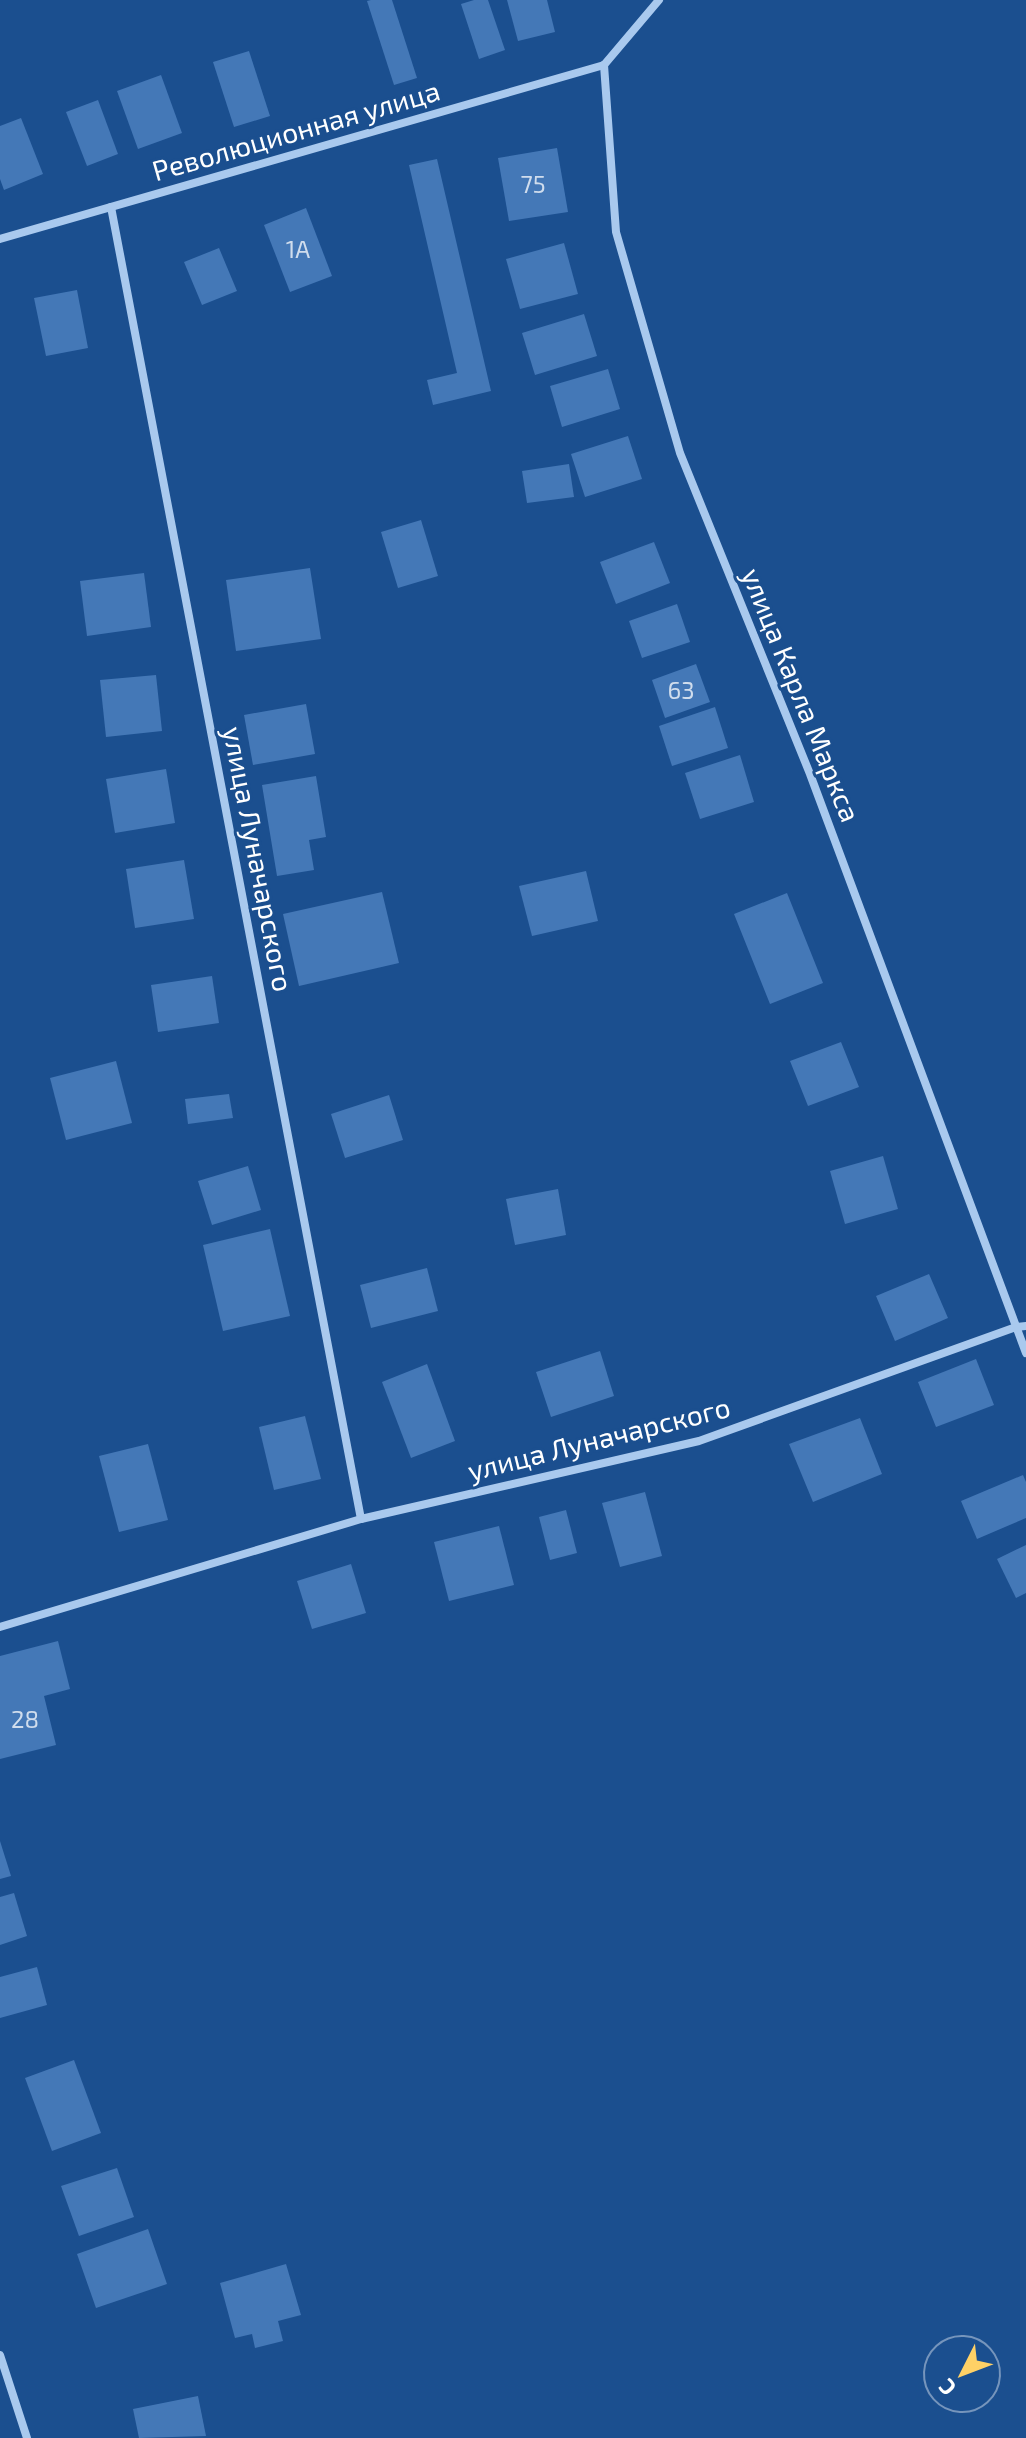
<svg xmlns="http://www.w3.org/2000/svg" width="1026" height="2438" viewBox="0 0 1026 2438" font-family="'Exo 2',sans-serif">
	<style>
		.building { fill: #4478b7 }
		.lines { fill: none; stroke-linecap: round; stroke-linejoin: round }
		.minor { stroke: #a9c9ee; stroke-width: 8 }
		.labels { text-anchor: middle; stroke-width: 6; stroke-linejoin: round; paint-order: stroke }
		.number-label { font-size: 24px; fill: #d0dded }
		.street-label { font-size: 28px; fill: #fff; stroke: #1b4f8f }
	</style>
	<rect width="100%" height="100%" fill="#1b4f8f"/>
	<g class="building">
		<path d="M 371,0 L 392,0 L 417,78 L 394,85 L 367,1 Z"/>
		<path d="M 474,0 L 488,0 L 505,50 L 479,59 L 461,4 Z"/>
		<path d="M 507,0 L 547,0 L 555,32 L 518,41 Z"/>
		<path d="M 249,51 L 270,116 L 234,127 L 213,62 Z"/>
		<path d="M 161,75 L 182,133 L 138,149 L 117,91 Z"/>
		<path d="M 98,100 L 118,154 L 87,166 L 66,112 Z"/>
		<path d="M 21,118 L 43,174 L 4,190 L 0,179 L 0,126 Z"/>
		<path d="M 557,148 L 568,212 L 509,221 L 498,158 Z"/>
		<path d="M 437,159 L 491,391 L 433,405 L 427,380 L 457,373 L 409,165 Z"/>
		<path d="M 306,208 L 332,276 L 290,292 L 264,225 Z"/>
		<path d="M 564,243 L 578,294 L 520,309 L 506,259 Z"/>
		<path d="M 219,248 L 237,291 L 202,305 L 184,262 Z"/>
		<path d="M 77,290 L 88,348 L 46,356 L 34,298 Z"/>
		<path d="M 584,314 L 597,356 L 535,375 L 522,333 Z"/>
		<path d="M 608,369 L 620,409 L 562,427 L 550,386 Z"/>
		<path d="M 628,436 L 642,479 L 585,497 L 571,454 Z"/>
		<path d="M 569,464 L 574,497 L 527,503 L 522,471 Z"/>
		<path d="M 421,520 L 438,576 L 398,588 L 381,532 Z"/>
		<path d="M 654,542 L 670,583 L 616,604 L 600,562 Z"/>
		<path d="M 310,568 L 321,639 L 236,651 L 226,580 Z"/>
		<path d="M 144,573 L 151,627 L 87,636 L 80,581 Z"/>
		<path d="M 677,604 L 690,642 L 642,658 L 629,621 Z"/>
		<path d="M 696,664 L 710,702 L 665,718 L 652,680 Z"/>
		<path d="M 156,675 L 162,731 L 106,737 L 100,680 Z"/>
		<path d="M 306,704 L 315,754 L 253,765 L 244,715 Z"/>
		<path d="M 715,707 L 728,748 L 672,766 L 659,726 Z"/>
		<path d="M 740,755 L 754,802 L 700,819 L 685,773 Z"/>
		<path d="M 166,769 L 175,823 L 115,833 L 106,779 Z"/>
		<path d="M 316,776 L 326,837 L 309,840 L 314,870 L 277,876 L 262,785 Z"/>
		<path d="M 184,860 L 194,919 L 135,928 L 126,869 Z"/>
		<path d="M 586,871 L 598,921 L 532,936 L 519,886 Z"/>
		<path d="M 382,892 L 399,963 L 299,986 L 283,914 Z"/>
		<path d="M 787,893 L 823,983 L 770,1004 L 734,914 Z"/>
		<path d="M 212,976 L 219,1023 L 158,1032 L 151,985 Z"/>
		<path d="M 841,1042 L 859,1087 L 808,1106 L 790,1061 Z"/>
		<path d="M 116,1061 L 132,1123 L 66,1140 L 50,1078 Z"/>
		<path d="M 229,1094 L 233,1118 L 188,1124 L 185,1099 Z"/>
		<path d="M 389,1095 L 403,1140 L 345,1158 L 331,1114 Z"/>
		<path d="M 883,1156 L 898,1209 L 845,1224 L 830,1171 Z"/>
		<path d="M 248,1166 L 261,1210 L 212,1225 L 198,1181 Z"/>
		<path d="M 558,1189 L 566,1235 L 515,1245 L 506,1199 Z"/>
		<path d="M 270,1229 L 290,1316 L 223,1331 L 203,1245 Z"/>
		<path d="M 427,1268 L 438,1311 L 371,1328 L 360,1285 Z"/>
		<path d="M 929,1274 L 948,1318 L 895,1341 L 876,1296 Z"/>
		<path d="M 600,1351 L 614,1396 L 551,1417 L 536,1372 Z"/>
		<path d="M 976,1359 L 994,1405 L 936,1427 L 918,1382 Z"/>
		<path d="M 427,1364 L 455,1441 L 411,1458 L 382,1382 Z"/>
		<path d="M 305,1416 L 321,1479 L 274,1490 L 259,1427 Z"/>
		<path d="M 860,1418 L 882,1474 L 813,1502 L 789,1444 Z"/>
		<path d="M 148,1444 L 168,1520 L 119,1532 L 99,1456 Z"/>
		<path d="M 1023,1475 L 1026,1482 L 1026,1518 L 977,1539 L 961,1501 Z"/>
		<path d="M 645,1492 L 662,1556 L 620,1567 L 602,1503 Z"/>
		<path d="M 566,1510 L 577,1553 L 550,1560 L 539,1517 Z"/>
		<path d="M 499,1526 L 514,1585 L 449,1601 L 434,1542 Z"/>
		<path d="M 1026,1545 L 1026,1593 L 1016,1598 L 997,1559 Z"/>
		<path d="M 351,1564 L 366,1613 L 312,1629 L 297,1581 Z"/>
		<path d="M 58,1641 L 70,1689 L 44,1696 L 56,1745 L 0,1759 L 0,1656 Z"/>
		<path d="M 0,1841 L 11,1876 L 0,1879 Z"/>
		<path d="M 14,1893 L 27,1936 L 0,1945 L 0,1897 Z"/>
		<path d="M 37,1967 L 47,2005 L 0,2018 L 0,1977 Z"/>
		<path d="M 74,2060 L 101,2133 L 52,2151 L 25,2078 Z"/>
		<path d="M 117,2168 L 134,2217 L 79,2236 L 61,2186 Z"/>
		<path d="M 148,2229 L 167,2284 L 96,2308 L 77,2254 Z"/>
		<path d="M 286,2264 L 301,2315 L 278,2321 L 283,2341 L 255,2348 L 252,2334 L 235,2338 L 220,2283 Z"/>
		<path d="M 198,2396 L 206,2436 L 139,2438 L 133,2409 Z"/>
	</g>
	<g class="lines">
		<g class="minor">
			<path d="M 604,65 L 616,232 L 680,453 L 810,774 L 1026,1353"/>
			<path d="M 604,65 L 659,0"/>
			<path d="M 111,207 L 361,1519"/>
			<path d="M 0,239 L 604,65"/>
			<path d="M 0,1627 L 361,1519 L 699,1441 L 1016,1327 L 1026,1326"/>
			<path d="M 0,2355 L 27,2438"/>
		</g>
	</g>
	<g class="labels">
		<g class="number-label">
			<text x="533" y="193">75</text>
			<text x="298" y="258">1А</text>
			<text x="681" y="699">63</text>
			<text x="25" y="1728">28</text>
		</g>
		<g class="street-label">
			<text transform="translate(296 131) rotate(-16)" y="10">Революционная улица</text>
			<text transform="translate(801 695) rotate(68)" y="10">улица Карла Маркса</text>
			<text transform="translate(258 859) rotate(79)" y="10">улица Луначарского</text>
			<text transform="translate(599 1439) rotate(-14)" y="10">улица Луначарского</text>
		</g>
	</g>
	<g transform="translate(962 2374) rotate(228)"><circle r="38" fill="#1b4f8f" stroke="#7695bc" stroke-width="2"/>
	<path d="M0-6L14 30L0 20L-14 30Z" fill="#ffd166"/>
	<text y="-12" font-size="22" font-weight="bold" text-anchor="middle" fill="#ffffff">С</text>
	</g>
</svg>
